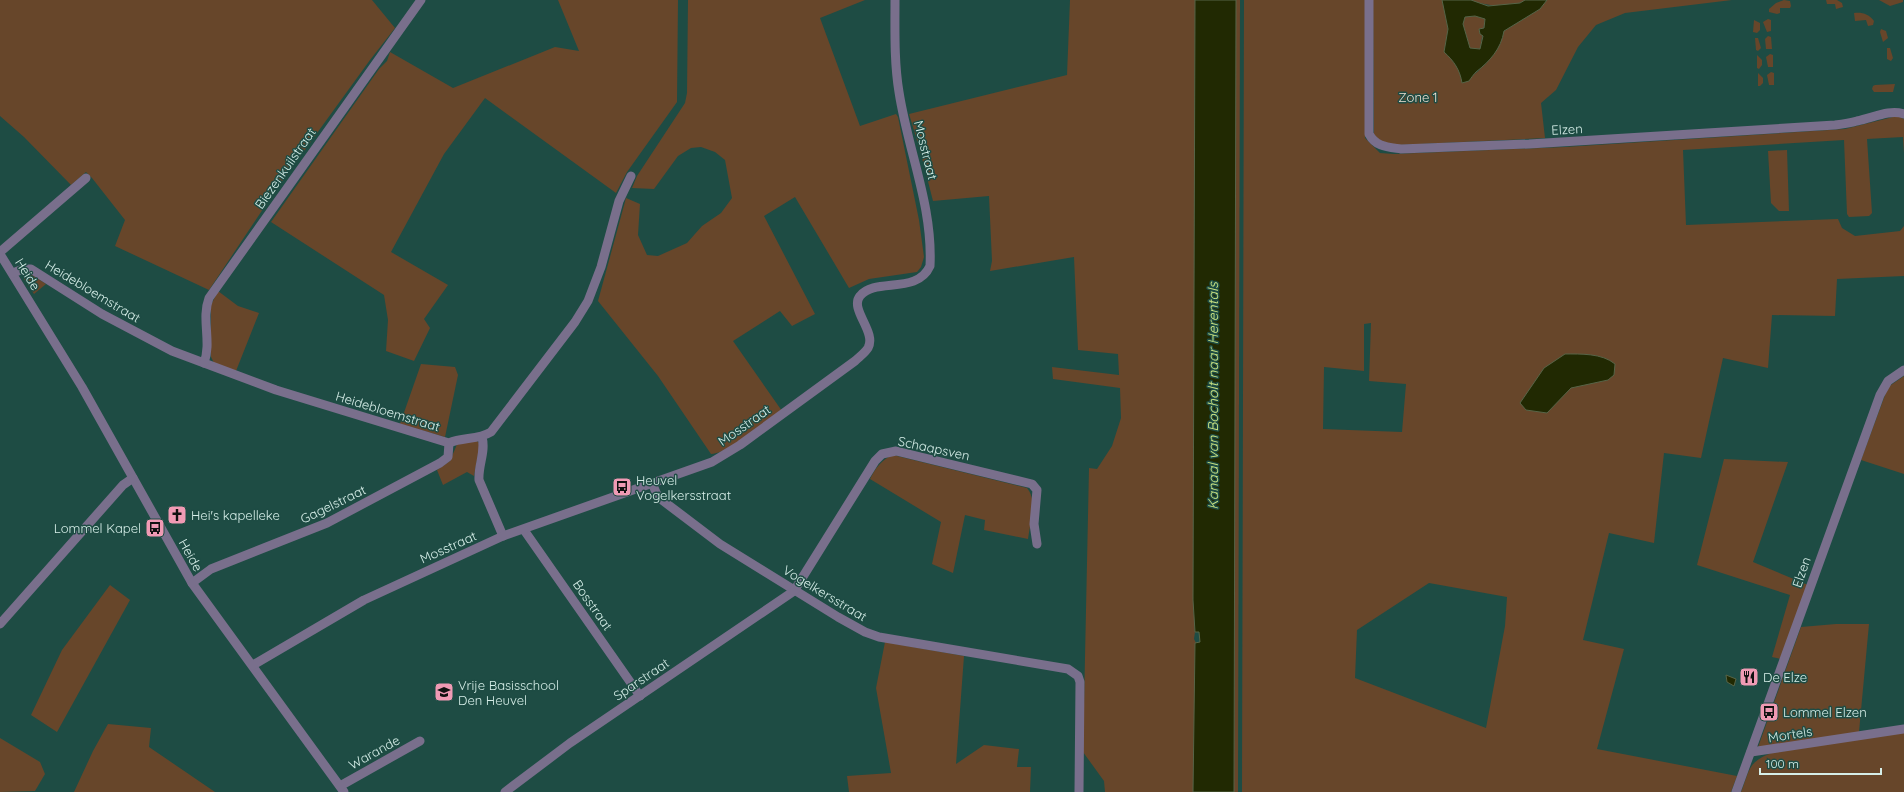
<svg xmlns="http://www.w3.org/2000/svg" width="1904" height="792" viewBox="0 0 1904 792" font-family="Quicksand,sans-serif">
	<style>
		.green { fill: #67462a; fill-rule: evenodd }
		.water { fill: #212902; stroke: #576447; fill-rule: evenodd }
		.lines { fill: none; stroke-linecap: round; stroke-linejoin: round }
		.minor { stroke: #796f8c; stroke-width: 9 }
		.labels { text-anchor: middle; stroke-width: 3; stroke-linejoin: round; paint-order: stroke }
		.park-label { font-size: 13px; fill: #f2e1d3; stroke: #1e4c44 }
		.street-label { font-size: 13px; fill: #d6eee8; stroke: #1e4c44 }
		.poi-label { font-size: 13px; fill: #d6eee8; stroke: #1e4c44; text-anchor: start }
		.water-label { font-size: 14px; font-style: italic; fill: #d0e883; stroke: #1e4c44 }
	</style>
	<rect width="100%" height="100%" fill="#1e4c44"/>
	<g class="green">
		<path d="M 0,0 L 372,0 L 395,28 L 370,60 L 275,191 L 209,290 L 115,246 L 125,220 L 92,178 L 86,172 L 71,185 L 24,137 L 0,116 Z"/>
		<path d="M 558,0 L 678,0 L 677,102 L 627,172 L 616,193 L 485,98 L 444,154 L 391,252 L 448,285 L 424,319 L 430,328 L 414,361 L 386,351 L 388,320 L 384,295 L 271,222 L 379,69 L 387,61 L 390,52 L 453,88 L 555,47 L 579,51 Z"/>
		<path d="M 688,0 L 865,0 L 820,18 L 860,126 L 896,114 L 898,117 L 919,220 L 924,257 L 921,267 L 917,272 L 869,279 L 849,288 L 795,197 L 764,216 L 815,314 L 792,326 L 780,311 L 733,341 L 782,411 C 766,423 730,453 711,454 L 658,376 L 598,301 L 626,198 L 640,204 L 638,235 L 647,255 L 658,256 L 687,243 L 702,226 L 721,213 L 732,198 L 725,160 L 715,152 L 701,147 L 691,148 L 678,156 L 654,189 L 632,188 L 637,176 L 685,103 L 687,93 Z"/>
		<path d="M 1070,0 L 1195,0 L 1193,600 L 1195,632 L 1194,639 L 1196,643 L 1193,792 L 1105,792 L 1104,781 L 1083,752 L 1089,468 L 1097,469 L 1112,446 L 1121,418 L 1120,388 L 1053,379 L 1052,367 L 1119,375 L 1118,354 L 1078,350 L 1074,257 L 990,271 L 992,261 L 989,196 L 933,201 L 920,150 L 909,114 L 1067,75 Z"/>
		<path d="M 1236,0 L 1240,0 L 1238,792 L 1234,792 Z"/>
		<path d="M 1244,0 L 1365,0 L 1365,138 L 1380,153 L 1394,154 L 1565,147 L 1845,129 L 1897,116 L 1904,119 L 1904,153 L 1903,137 L 1867,139 L 1872,213 L 1869,216 L 1849,217 L 1847,214 L 1844,140 L 1683,150 L 1686,225 L 1838,219 L 1842,228 L 1855,236 L 1900,231 L 1904,226 L 1904,276 L 1837,279 L 1835,316 L 1772,315 L 1768,368 L 1723,358 L 1701,458 L 1664,453 L 1654,543 L 1609,533 L 1583,640 L 1624,649 L 1597,749 L 1737,776 L 1731,792 L 1242,792 ZM 1371,323 L 1369,381 L 1406,384 L 1402,432 L 1323,429 L 1324,367 L 1364,371 L 1364,324 ZM 1429,583 L 1507,597 L 1505,626 L 1486,728 L 1355,678 L 1357,630 Z"/>
		<path d="M 1373,0 L 1442,0 L 1448,29 L 1444,52 C 1454,61 1460,69 1462,82 C 1479,74 1501,51 1504,31 L 1540,9 L 1547,0 L 1732,0 L 1625,13 L 1596,25 L 1578,47 L 1556,90 L 1541,103 L 1545,138 L 1399,145 L 1383,144 L 1374,136 Z"/>
		<path d="M 1471,0 L 1525,0 C 1513,9 1484,6 1471,0 Z"/>
		<path d="M 1784,0 L 1790,1 L 1791,6 L 1790,8 L 1780,8 L 1780,13 L 1777,14 L 1769,12 L 1769,9 L 1776,3 Z"/>
		<path d="M 1826,0 L 1837,0 L 1842,3 L 1843,7 L 1836,9 L 1835,4 L 1827,4 Z"/>
		<path d="M 1879,0 L 1903,0 L 1903,2 L 1890,6 Z"/>
		<path d="M 1854,13 C 1862,12 1869,14 1874,21 L 1873,25 L 1868,26 L 1866,20 L 1855,21 Z"/>
		<path d="M 1475,16 L 1485,19 L 1480,49 L 1470,48 L 1463,24 L 1465,17 Z"/>
		<path d="M 1768,19 L 1771,20 L 1771,31 L 1767,32 L 1763,22 Z"/>
		<path d="M 1754,20 L 1760,23 L 1760,30 L 1757,33 L 1753,32 Z"/>
		<path d="M 1881,29 L 1886,31 L 1888,38 L 1883,42 L 1880,32 Z"/>
		<path d="M 1768,36 L 1771,37 L 1772,49 L 1766,49 L 1765,39 Z"/>
		<path d="M 1755,38 L 1758,38 L 1761,48 L 1758,51 L 1756,50 Z"/>
		<path d="M 1887,48 L 1890,48 L 1893,58 L 1891,61 L 1887,59 Z"/>
		<path d="M 1770,54 L 1773,55 L 1773,67 L 1768,67 L 1766,57 Z"/>
		<path d="M 1757,55 L 1762,60 L 1762,65 L 1759,69 L 1757,68 Z"/>
		<path d="M 1771,72 L 1774,73 L 1774,85 L 1769,85 L 1767,75 Z"/>
		<path d="M 1758,73 L 1763,78 L 1763,83 L 1760,86 L 1758,86 Z"/>
		<path d="M 1895,84 L 1893,92 L 1874,92 L 1872,89 L 1873,86 L 1875,85 Z"/>
		<path d="M 1787,150 L 1789,211 L 1779,211 L 1771,203 L 1768,151 Z"/>
		<path d="M 28,274 L 32,275 L 46,284 L 34,294 L 24,279 L 25,276 Z"/>
		<path d="M 218,291 L 238,306 L 259,313 L 236,371 L 214,363 L 211,357 L 211,305 Z"/>
		<path d="M 421,364 L 455,367 L 458,375 L 445,437 L 400,424 Z"/>
		<path d="M 1904,376 L 1904,474 L 1861,460 L 1888,387 Z"/>
		<path d="M 476,440 L 480,444 L 474,476 L 467,472 L 443,485 L 437,470 L 450,461 L 458,442 Z"/>
		<path d="M 893,455 L 1027,488 C 1038,501 1030,522 1028,539 L 984,530 L 985,520 L 965,515 L 953,573 L 932,564 L 941,522 L 870,479 C 875,469 882,459 893,455 Z"/>
		<path d="M 1724,459 L 1788,462 L 1753,562 L 1808,585 L 1781,659 L 1772,657 L 1790,595 L 1697,565 Z"/>
		<path d="M 110,585 L 130,600 L 57,732 L 31,715 L 62,650 Z"/>
		<path d="M 1836,624 L 1869,624 L 1859,732 L 1757,750 L 1801,627 Z"/>
		<path d="M 885,642 L 964,656 L 956,764 L 984,745 L 1019,749 L 1017,767 L 1031,767 L 1030,792 L 849,792 L 847,776 L 891,773 L 876,688 Z"/>
		<path d="M 108,724 L 151,728 L 149,747 L 215,792 L 74,792 L 93,751 Z"/>
		<path d="M 1904,732 L 1904,792 L 1741,792 C 1750,770 1747,763 1771,753 Z"/>
		<path d="M 0,738 L 40,762 L 45,774 L 35,791 L 0,792 Z"/>
	</g>
	<g class="water">
		<path d="M 1195,0 L 1236,0 L 1234,792 L 1193,792 L 1195,643 L 1200,642 L 1199,632 L 1195,632 L 1193,600 Z"/>
		<path d="M 1442,0 L 1471,0 L 1488,6 L 1520,3 L 1525,0 L 1547,0 L 1540,9 L 1504,31 C 1501,49 1490,61 1476,72 C 1474,74 1471,78 1469,81 L 1462,83 C 1460,70 1454,61 1444,52 L 1448,29 ZM 1475,16 L 1485,19 L 1484,28 L 1479,29 L 1480,34 L 1483,36 L 1480,49 L 1470,48 L 1463,24 L 1465,17 Z"/>
		<path d="M 1565,354 C 1580,354 1602,353 1615,364 L 1614,375 L 1608,380 L 1571,388 L 1547,413 L 1526,410 L 1520,403 L 1544,368 Z"/>
		<path d="M 1726,675 L 1736,679 L 1734,686 L 1727,682 Z"/>
	</g>
	<g class="lines">
		<g class="minor">
			<path d="M 1369,0 L 1369,134 C 1376,147 1387,147 1401,149 L 1529,144 L 1835,125 C 1843,124 1850,123 1857,121 C 1873,118 1889,109 1904,114"/>
			<path d="M 0,252 L 86,178"/>
			<path d="M 0,254 L 82,387 L 192,583 L 344,792"/>
			<path d="M 13,273 L 23,269 L 31,269 L 102,314 L 172,351 L 276,390 L 449,443 C 463,437 478,440 491,432 L 575,322 L 588,301 L 601,267 L 619,201 L 631,176"/>
			<path d="M 204,363 C 212,342 201,319 209,298 L 421,0"/>
			<path d="M 482,437 C 486,452 478,465 479,480 L 503,536"/>
			<path d="M 652,483 L 658,497 L 720,544 L 838,617 L 865,632 L 879,637 L 1068,669 L 1078,676 L 1080,682 L 1079,792"/>
			<path d="M 524,530 L 640,696"/>
			<path d="M 192,583 L 211,569 L 327,523 L 440,463 L 448,457 L 449,443"/>
			<path d="M 0,624 L 123,485 L 133,478"/>
			<path d="M 253,665 L 364,600 L 503,536 L 712,462 L 740,445 L 855,361 C 859,357 865,353 868,348 C 877,332 849,309 860,296 C 875,277 917,295 930,266 C 933,206 908,151 899,92 C 894,62 895,30 895,0"/>
			<path d="M 1751,752 L 1904,729"/>
			<path d="M 340,786 L 420,741"/>
			<path d="M 505,792 L 570,743 L 794,591 L 875,461 L 882,454 L 896,451 L 1032,484 L 1037,490 L 1034,524 L 1037,544"/>
			<path d="M 1736,792 L 1880,395 L 1888,381 L 1904,370"/>
		</g>
	</g>
	<defs>
		<g id="bus-square" transform="scale(1)"><rect x="-9" y="-9" width="18" height="18" rx="4" fill="#f09ab4" stroke="#1e4c44"/><path d="M-5-6H5V4H4V6H2V4H-2V6H-4V4H-5ZM-3.5-4V0h7V-4ZM-3.5 1.2v1.5H-2V1.2ZM2 1.2v1.5H3.5V1.2Z" fill="#111"/></g>
		<g id="church-square" transform="scale(1)"><rect x="-9" y="-9" width="18" height="18" rx="4" fill="#f09ab4" stroke="#1e4c44"/><path d="M-1.2-6h2.4v3.5h3.3v2.4h-3.3V6h-2.4V-.1h-3.3v-2.4h3.3Z" fill="#111"/></g>
		<g id="restaurant-square" transform="scale(1)"><rect x="-9" y="-9" width="18" height="18" rx="4" fill="#f09ab4" stroke="#1e4c44"/><path d="M-5-6h1v4h1v-4h1v4h1v-4h1v5L-1.5 .5V6h-2V.5L-5-1ZM5-6V6H3V1.5H1.5Q1.5-4 5-6Z" fill="#111"/></g>
		<g id="school-square" transform="scale(1)"><rect x="-9" y="-9" width="18" height="18" rx="4" fill="#f09ab4" stroke="#1e4c44"/><path d="M0-5L7-2L0 1L-7-2ZM-4 1L0 2.5L4 1V4Q0 6-4 4Z" fill="#111"/></g>
	</defs>
	<g fill-rule="evenodd">
		<use href="#bus-square" x="622" y="487"/>
		<use href="#church-square" x="177" y="515"/>
		<use href="#bus-square" x="155" y="528"/>
		<use href="#restaurant-square" x="1749" y="677"/>
		<use href="#school-square" x="444" y="692"/>
		<use href="#bus-square" x="1769" y="712"/>
	</g>
	<g class="labels">
		<g class="park-label">
			<text x="1418" y="102">Zone 1</text>
		</g>
		<g class="street-label">
			<text transform="translate(1567 129) rotate(-3)" y="5">Elzen</text>
			<text transform="translate(926 150) rotate(76)" y="5">Mosstraat</text>
			<text transform="translate(285 168) rotate(-55)" y="5">Biezenkuilstraat</text>
			<text transform="translate(28 274) rotate(58)" y="5">Heide</text>
			<text transform="translate(93 291) rotate(31)" y="5">Heidebloemstraat</text>
			<text transform="translate(388 411) rotate(17)" y="5">Heidebloemstraat</text>
			<text transform="translate(744 425) rotate(-35)" y="5">Mosstraat</text>
			<text transform="translate(934 448) rotate(12)" y="5">Schaapsven</text>
			<text transform="translate(333 504) rotate(-26)" y="5">Gagelstraat</text>
			<text transform="translate(448 547) rotate(-24)" y="5">Mosstraat</text>
			<text transform="translate(191 555) rotate(61)" y="5">Heide</text>
			<text transform="translate(1801 572) rotate(-71)" y="5">Elzen</text>
			<text transform="translate(825 593) rotate(31)" y="5">Vogelkersstraat</text>
			<text transform="translate(593 605) rotate(55)" y="5">Bosstraat</text>
			<text transform="translate(641 679) rotate(-34)" y="5">Sparstraat</text>
			<text transform="translate(1790 734) rotate(-9)" y="5">Mortels</text>
			<text transform="translate(374 752) rotate(-29)" y="5">Warande</text>
		</g>
		<g class="poi-label">
			<text x="636" y="485">Heuvel<tspan x="636" dy="15">Vogelkersstraat</tspan></text>
			<text x="191" y="520">Hei's kapelleke</text>
			<text x="141" y="533" text-anchor="end">Lommel Kapel</text>
			<text x="1763" y="682">De Elze</text>
			<text x="458" y="690">Vrije Basisschool<tspan x="458" dy="15">Den Heuvel</tspan></text>
			<text x="1783" y="717">Lommel Elzen</text>
		</g>
		<g class="water-label">
			<text transform="translate(1213 396) rotate(-90)" y="5">Kanaal van Bocholt naar Herentals</text>
		</g>
	</g>
	<path d="M1760 768v6h121v-6" fill="none" stroke="#d6eee8" stroke-width="2"/>
	<text x="1766" y="768" font-size="12" fill="#d6eee8" stroke="#1e4c44" stroke-width="3" paint-order="stroke">100 m</text>
</svg>
